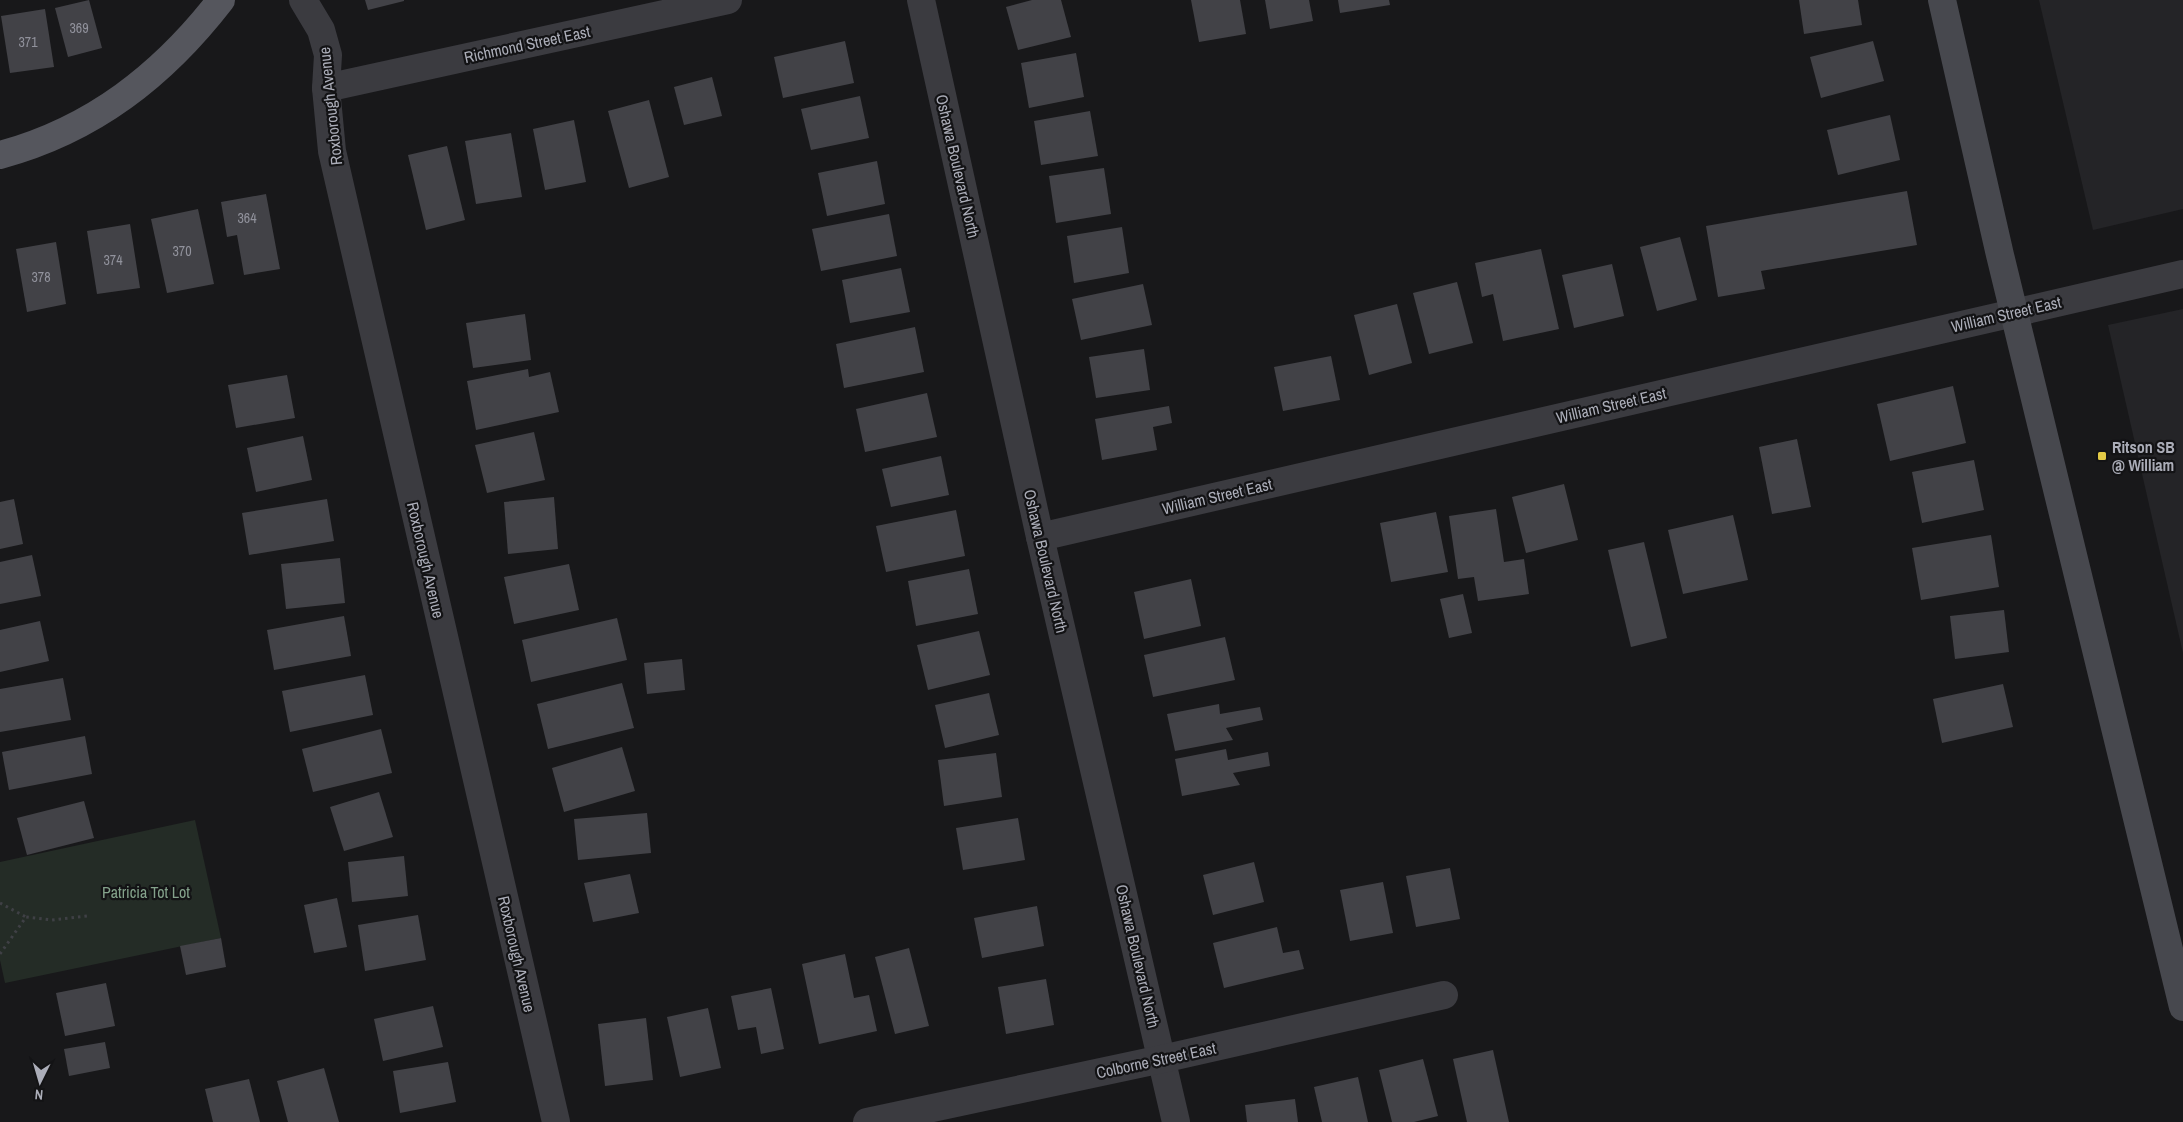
<svg xmlns="http://www.w3.org/2000/svg" width="2183" height="1122" viewBox="0 0 2183 1122" font-family="'Archivo Narrow',sans-serif">
	<style>
		.built { fill: #242427 }
		.green { fill: #242c26 }
		.building { fill: #424247 }
		.lines { fill: none; stroke-linecap: round; stroke-linejoin: round }
		.path { stroke: #3f4045; stroke-width: 3; stroke-dasharray: 2.5 4; stroke-linecap: butt }
		.minor { stroke: #3b3b40; stroke-width: 28 }
		.secondary { stroke: #47484e; stroke-width: 28 }
		.primary { stroke: #55565d; stroke-width: 28 }
		.poi-dot { fill: #e3ca46; stroke: #131315; stroke-width: 2 }
		.labels { text-anchor: middle; stroke-width: 4.5; stroke-linejoin: round; paint-order: stroke }
		.number-label { font-size: 14px; fill: #91929c }
		.street-label { font-size: 16px; fill: #abadb8; stroke: #131315 }
		.poi-label { font-size: 16px; font-weight: bold; fill: #abadb8; stroke: #131315; text-anchor: start }
		.park-label { font-size: 16px; fill: #84a28b; stroke: #131315 }
	</style>
	<rect width="100%" height="100%" fill="#18181a"/>
	<g class="built">
		<path d="M 2039,0 L 2183,0 L 2183,209 L 2093,230 Z"/>
		<path d="M 2183,309 L 2183,653 L 2108,325 Z"/>
	</g>
	<path class="green" d="M 195,820 L 221,938 L 5,983 L 0,960 L 0,862 Z"/>
	<g class="building">
		<path d="M 89,0 L 102,48 L 68,57 L 55,8 Z"/>
		<path d="M 365,0 L 404,0 L 404,1 L 368,10 Z"/>
		<path d="M 1032,0 L 1061,0 L 1071,37 L 1018,50 L 1006,7 Z"/>
		<path d="M 1191,0 L 1240,0 L 1246,34 L 1199,42 Z"/>
		<path d="M 1265,0 L 1309,0 L 1313,21 L 1270,29 Z"/>
		<path d="M 1338,0 L 1389,0 L 1390,5 L 1340,13 Z"/>
		<path d="M 1799,0 L 1858,0 L 1862,25 L 1804,34 Z"/>
		<path d="M 45,9 L 54,67 L 10,73 L 1,16 Z"/>
		<path d="M 845,41 L 854,83 L 783,98 L 774,57 Z"/>
		<path d="M 1873,41 L 1884,81 L 1821,98 L 1810,57 Z"/>
		<path d="M 1076,53 L 1084,97 L 1029,108 L 1021,63 Z"/>
		<path d="M 712,77 L 722,116 L 684,125 L 674,87 Z"/>
		<path d="M 860,96 L 869,138 L 811,150 L 801,109 Z"/>
		<path d="M 649,100 L 669,177 L 629,188 L 608,111 Z"/>
		<path d="M 1090,111 L 1098,156 L 1041,165 L 1034,121 Z"/>
		<path d="M 1890,115 L 1900,160 L 1838,175 L 1827,130 Z"/>
		<path d="M 574,120 L 586,182 L 545,190 L 533,129 Z"/>
		<path d="M 511,133 L 522,197 L 476,204 L 465,141 Z"/>
		<path d="M 447,146 L 465,220 L 426,230 L 408,155 Z"/>
		<path d="M 877,161 L 885,204 L 827,216 L 818,173 Z"/>
		<path d="M 1104,168 L 1111,214 L 1056,223 L 1049,176 Z"/>
		<path d="M 1907,191 L 1917,245 L 1761,271 L 1765,289 L 1718,297 L 1706,226 Z"/>
		<path d="M 266,194 L 280,269 L 244,275 L 237,235 L 227,237 L 221,202 Z"/>
		<path d="M 198,209 L 214,284 L 167,293 L 151,219 Z"/>
		<path d="M 889,214 L 897,256 L 821,271 L 812,229 Z"/>
		<path d="M 130,224 L 140,288 L 97,294 L 87,231 Z"/>
		<path d="M 1122,227 L 1129,273 L 1074,283 L 1067,236 Z"/>
		<path d="M 1680,237 L 1697,300 L 1657,311 L 1640,247 Z"/>
		<path d="M 56,242 L 66,304 L 27,312 L 16,249 Z"/>
		<path d="M 1541,249 L 1559,329 L 1503,341 L 1493,294 L 1482,297 L 1475,263 Z"/>
		<path d="M 1612,264 L 1624,316 L 1574,328 L 1562,275 Z"/>
		<path d="M 901,268 L 910,312 L 850,323 L 842,280 Z"/>
		<path d="M 1457,282 L 1473,343 L 1429,354 L 1413,293 Z"/>
		<path d="M 1143,284 L 1152,325 L 1081,340 L 1072,299 Z"/>
		<path d="M 1397,304 L 1412,363 L 1369,375 L 1354,315 Z"/>
		<path d="M 525,314 L 531,360 L 473,368 L 466,323 Z"/>
		<path d="M 915,327 L 924,372 L 844,388 L 836,344 Z"/>
		<path d="M 1144,349 L 1150,390 L 1096,398 L 1089,357 Z"/>
		<path d="M 1331,356 L 1340,400 L 1283,411 L 1274,367 Z"/>
		<path d="M 528,369 L 529,377 L 550,372 L 559,412 L 476,430 L 467,381 Z"/>
		<path d="M 287,375 L 295,418 L 236,428 L 228,385 Z"/>
		<path d="M 1953,386 L 1966,443 L 1890,461 L 1877,404 Z"/>
		<path d="M 927,393 L 937,437 L 865,452 L 856,409 Z"/>
		<path d="M 1169,406 L 1172,423 L 1153,427 L 1157,450 L 1102,460 L 1095,419 Z"/>
		<path d="M 534,432 L 545,480 L 487,493 L 475,445 Z"/>
		<path d="M 303,436 L 312,480 L 256,492 L 247,448 Z"/>
		<path d="M 1797,439 L 1811,507 L 1772,514 L 1759,447 Z"/>
		<path d="M 941,456 L 949,495 L 891,507 L 882,469 Z"/>
		<path d="M 1974,460 L 1984,510 L 1922,523 L 1912,472 Z"/>
		<path d="M 1564,484 L 1578,540 L 1526,553 L 1512,497 Z"/>
		<path d="M 554,497 L 558,549 L 508,554 L 504,502 Z"/>
		<path d="M 14,499 L 23,544 L 0,549 L 0,502 Z"/>
		<path d="M 327,499 L 334,541 L 249,555 L 242,513 Z"/>
		<path d="M 1496,509 L 1504,562 L 1524,559 L 1529,594 L 1478,601 L 1474,577 L 1458,579 L 1449,516 Z"/>
		<path d="M 956,510 L 965,556 L 886,572 L 876,526 Z"/>
		<path d="M 1436,512 L 1448,572 L 1391,582 L 1380,523 Z"/>
		<path d="M 1733,515 L 1748,580 L 1683,594 L 1668,530 Z"/>
		<path d="M 1991,535 L 1999,587 L 1921,600 L 1912,548 Z"/>
		<path d="M 1644,542 L 1667,638 L 1631,647 L 1608,550 Z"/>
		<path d="M 32,555 L 41,596 L 0,604 L 0,562 Z"/>
		<path d="M 340,558 L 345,603 L 286,609 L 281,564 Z"/>
		<path d="M 569,564 L 579,610 L 514,624 L 504,577 Z"/>
		<path d="M 969,569 L 978,614 L 916,626 L 908,581 Z"/>
		<path d="M 1191,579 L 1201,626 L 1144,639 L 1134,592 Z"/>
		<path d="M 1463,594 L 1472,633 L 1449,638 L 1440,599 Z"/>
		<path d="M 2004,610 L 2009,652 L 1955,659 L 1950,616 Z"/>
		<path d="M 344,616 L 351,656 L 274,670 L 267,630 Z"/>
		<path d="M 617,618 L 627,660 L 531,682 L 522,640 Z"/>
		<path d="M 40,621 L 49,661 L 0,672 L 0,630 Z"/>
		<path d="M 979,631 L 990,675 L 928,690 L 917,645 Z"/>
		<path d="M 1225,637 L 1235,680 L 1153,697 L 1144,655 Z"/>
		<path d="M 682,659 L 685,690 L 647,694 L 644,663 Z"/>
		<path d="M 365,675 L 373,715 L 290,732 L 282,691 Z"/>
		<path d="M 63,678 L 71,720 L 0,732 L 0,689 Z"/>
		<path d="M 622,683 L 634,728 L 548,749 L 537,704 Z"/>
		<path d="M 2003,684 L 2013,727 L 1942,743 L 1933,699 Z"/>
		<path d="M 989,693 L 999,735 L 945,748 L 935,705 Z"/>
		<path d="M 1219,704 L 1220,714 L 1260,707 L 1263,720 L 1226,728 L 1233,740 L 1175,751 L 1167,714 Z"/>
		<path d="M 381,729 L 392,773 L 313,792 L 302,749 Z"/>
		<path d="M 85,736 L 92,774 L 9,790 L 2,752 Z"/>
		<path d="M 622,747 L 635,791 L 564,812 L 552,768 Z"/>
		<path d="M 1226,749 L 1228,760 L 1268,752 L 1270,766 L 1233,773 L 1240,785 L 1182,796 L 1175,759 Z"/>
		<path d="M 996,753 L 1002,797 L 944,806 L 938,760 Z"/>
		<path d="M 379,792 L 393,837 L 344,851 L 330,807 Z"/>
		<path d="M 84,801 L 94,838 L 27,855 L 17,818 Z"/>
		<path d="M 647,813 L 651,853 L 578,860 L 574,819 Z"/>
		<path d="M 1018,818 L 1025,860 L 963,870 L 956,828 Z"/>
		<path d="M 404,856 L 408,896 L 352,902 L 348,862 Z"/>
		<path d="M 1254,862 L 1264,902 L 1213,915 L 1203,875 Z"/>
		<path d="M 1450,868 L 1460,919 L 1416,927 L 1406,876 Z"/>
		<path d="M 630,874 L 639,913 L 593,922 L 584,883 Z"/>
		<path d="M 1383,882 L 1393,933 L 1350,941 L 1340,890 Z"/>
		<path d="M 337,898 L 347,947 L 314,953 L 304,905 Z"/>
		<path d="M 1037,906 L 1044,946 L 982,958 L 974,918 Z"/>
		<path d="M 418,915 L 426,960 L 365,971 L 358,925 Z"/>
		<path d="M 1277,927 L 1283,953 L 1299,950 L 1304,969 L 1224,988 L 1213,943 Z"/>
		<path d="M 221,938 L 226,967 L 186,975 L 180,946 Z"/>
		<path d="M 909,948 L 929,1026 L 895,1034 L 875,957 Z"/>
		<path d="M 845,954 L 854,998 L 869,995 L 877,1031 L 819,1044 L 802,964 Z"/>
		<path d="M 1046,979 L 1054,1025 L 1006,1034 L 998,987 Z"/>
		<path d="M 106,983 L 115,1026 L 65,1036 L 56,993 Z"/>
		<path d="M 771,988 L 784,1049 L 761,1054 L 756,1027 L 738,1030 L 731,996 Z"/>
		<path d="M 433,1006 L 443,1047 L 383,1061 L 374,1019 Z"/>
		<path d="M 708,1008 L 721,1068 L 680,1077 L 667,1017 Z"/>
		<path d="M 646,1018 L 653,1080 L 605,1086 L 598,1024 Z"/>
		<path d="M 105,1042 L 110,1068 L 69,1076 L 64,1049 Z"/>
		<path d="M 1493,1050 L 1509,1122 L 1467,1122 L 1453,1059 Z"/>
		<path d="M 1423,1059 L 1438,1116 L 1414,1122 L 1392,1122 L 1379,1070 Z"/>
		<path d="M 448,1062 L 456,1102 L 400,1113 L 393,1071 Z"/>
		<path d="M 324,1068 L 339,1122 L 288,1122 L 277,1081 Z"/>
		<path d="M 1358,1077 L 1368,1122 L 1322,1122 L 1314,1087 Z"/>
		<path d="M 249,1079 L 260,1122 L 213,1122 L 205,1089 Z"/>
		<path d="M 1295,1099 L 1298,1122 L 1247,1122 L 1245,1105 Z"/>
	</g>
	<g class="lines">
		<g class="path">
			<path d="M 0,903 L 26,917"/>
			<path d="M 0,954 L 26,917 L 52,920 L 87,916"/>
		</g>
		<g class="minor">
			<path d="M 303,0 L 321,30 L 328,55 L 326,88 L 332,151 L 556,1122"/>
			<path d="M 921,0 L 1040,537 L 1176,1122"/>
			<path d="M 326,88 L 728,0"/>
			<path d="M 1040,537 L 2183,274"/>
			<path d="M 867,1122 L 1162,1059 L 1444,995"/>
		</g>
		<path class="secondary" d="M 1942,0 L 2000,255 L 2183,1007"/>
		<path class="primary" d="M 0,155 C 93,130 163,75 221,0"/>
	</g>
	<rect class="poi-dot" x="2097" y="451" width="10" height="10" rx="2.5"/>
	<g class="labels">
		<g class="number-label">
			<text x="79" y="33">369</text>
			<text x="28" y="47">371</text>
			<text x="247" y="223">364</text>
			<text x="182" y="256">370</text>
			<text x="113" y="265">374</text>
			<text x="41" y="282">378</text>
		</g>
		<g class="street-label">
			<text transform="translate(527 44) rotate(-12)" y="6">Richmond Street East</text>
			<text transform="translate(330 106) rotate(-96)" y="6">Roxborough Avenue</text>
			<text transform="translate(958 166) rotate(77)" y="6">Oshawa Boulevard North</text>
			<text transform="translate(2006 314) rotate(-13)" y="6">William Street East</text>
			<text transform="translate(1611 405) rotate(-13)" y="6">William Street East</text>
			<text transform="translate(1217 496) rotate(-13)" y="6">William Street East</text>
			<text transform="translate(426 560) rotate(77)" y="6">Roxborough Avenue</text>
			<text transform="translate(1046 561) rotate(77)" y="6">Oshawa Boulevard North</text>
			<text transform="translate(517 954) rotate(77)" y="6">Roxborough Avenue</text>
			<text transform="translate(1138 956) rotate(77)" y="6">Oshawa Boulevard North</text>
			<text transform="translate(1156 1060) rotate(-12)" y="6">Colborne Street East</text>
		</g>
		<g class="poi-label">
			<text x="2112" y="453">Ritson SB<tspan x="2112" dy="18">@ William</tspan></text>
		</g>
		<g class="park-label">
			<text x="146" y="898">Patricia Tot Lot</text>
		</g>
	</g>
	<g transform="translate(40 1082) rotate(185)" stroke="#131315" stroke-width="4" paint-order="stroke">
	<path d="M0-4L9 19L0 12L-9 19Z" fill="#abadb8"/>
	<text y="-8" font-size="14" font-weight="bold" text-anchor="middle" fill="#abadb8">N</text>
	</g>
</svg>
